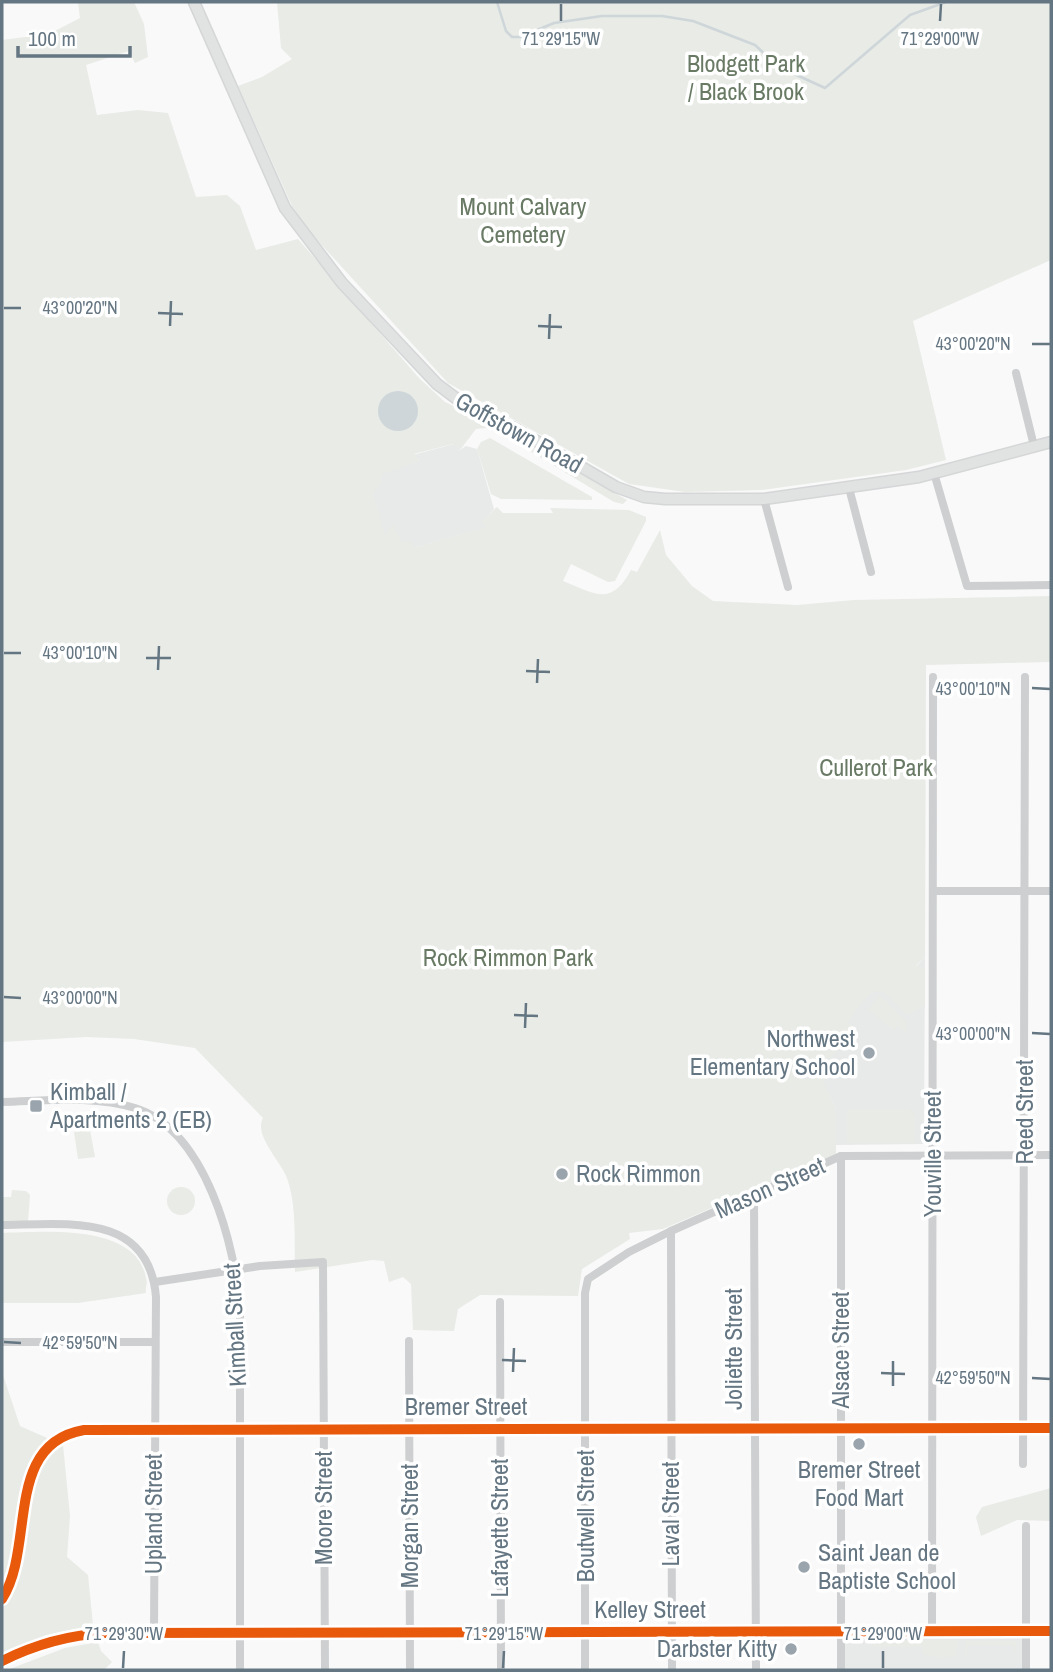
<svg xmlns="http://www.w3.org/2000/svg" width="1053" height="1672" viewBox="0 0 1053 1672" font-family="'Archivo Narrow',sans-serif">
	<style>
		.built { fill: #e8e9e9 }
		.green { fill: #e8ebe6 }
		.water { fill: #ced6d9 }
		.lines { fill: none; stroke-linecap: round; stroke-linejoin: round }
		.stream { stroke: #ced6d9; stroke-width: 2.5 }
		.secondary-casing { stroke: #d5d6d7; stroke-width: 13 }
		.minor { stroke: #cecfd0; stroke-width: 8 }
		.tertiary { stroke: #cecfd0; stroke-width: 10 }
		.secondary { stroke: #e1e2e2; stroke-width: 10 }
		.cycleway-casing { stroke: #fff; stroke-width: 15 }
		.cycleway { stroke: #e8590c; stroke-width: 10 }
		.ticks { fill: none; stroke: #657683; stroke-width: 2.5 }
		.poi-dot { fill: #99a4ac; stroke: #fff; stroke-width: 2.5 }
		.labels { text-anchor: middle; stroke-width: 7; stroke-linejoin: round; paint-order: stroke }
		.park-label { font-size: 24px; fill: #687a64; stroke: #fff }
		.street-label { font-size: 24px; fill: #657683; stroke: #fff }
		.poi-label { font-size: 24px; fill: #657683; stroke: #fff; text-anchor: start }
		.ticks-label { font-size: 18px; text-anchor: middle; fill: #657683; stroke: #fff; stroke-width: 7; stroke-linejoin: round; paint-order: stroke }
	</style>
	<rect width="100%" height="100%" fill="#f9f9f9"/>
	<g class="built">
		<path d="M 454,444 L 460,450 L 466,446 L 477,449 L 494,509 L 482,522 L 487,527 L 416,547 L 367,541 L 375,467 L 420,460 L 413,455 Z"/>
		<path d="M 925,957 L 924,1144 L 835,1145 L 836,1109 L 822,1081 L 843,976 L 916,967 Z"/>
		<rect x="841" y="1631" width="185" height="39"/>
	</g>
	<g class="green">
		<path d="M 78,2 L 134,2 L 144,24 L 148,57 L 135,63 L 129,51 L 86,65 L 97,115 L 138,110 L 168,113 L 196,197 L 227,195 L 240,206 L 256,250 L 298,239 L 419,378 L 445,402 L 508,432 L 627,500 L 623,504 L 614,502 L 500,433 L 485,428 L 476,429 L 460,450 L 453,444 L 414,454 L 420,461 L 382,474 L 381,484 L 373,492 L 385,535 L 393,524 L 401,541 L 410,542 L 416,547 L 486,527 L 481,522 L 497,507 L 503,513 L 553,513 L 550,508 L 629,510 L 646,517 L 646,521 L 615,581 L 608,582 L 571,564 L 563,581 C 595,594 611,607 631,570 L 637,572 L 660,530 L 666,555 L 692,586 L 713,601 L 797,605 L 854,600 L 1051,596 L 1051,662 L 926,665 L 925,957 L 916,966 L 925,968 L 925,1006 L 907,1015 C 874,980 875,985 848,1022 L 854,1026 L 828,1063 L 830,1076 L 823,1081 L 836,1109 L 836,1154 L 663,1229 L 629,1233 L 630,1239 L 582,1269 L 578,1296 L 480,1295 L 458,1309 L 454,1331 L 413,1330 L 411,1284 L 403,1277 L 389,1282 L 384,1261 L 372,1260 L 295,1272 C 294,1243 297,1209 288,1181 C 283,1163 253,1136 263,1118 L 195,1048 L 134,1039 L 86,1037 L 2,1042 L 2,40 L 49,34 L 80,18 Z"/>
		<path d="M 277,2 L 1051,2 L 1051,260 L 913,321 L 946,460 L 906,470 L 762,490 L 685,492 L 629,484 L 448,383 L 307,229 L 292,206 L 238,86 L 262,77 L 292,59 L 281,48 Z"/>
		<path d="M 490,438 L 592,497 L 592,500 L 501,499 L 491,494 L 477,449 L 481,442 Z"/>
		<path d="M 880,995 L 906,1021 L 906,1032 L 897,1026 L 894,1030 L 868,1010 Z"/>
		<path d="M 847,1109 L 909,1109 L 915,1114 L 915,1143 L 847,1143 Z"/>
		<path d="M 90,1130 L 95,1157 L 78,1159 L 74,1132 Z"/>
		<circle cx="181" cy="1201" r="14"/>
		<path d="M 12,1190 L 26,1191 L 30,1195 L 28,1221 L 2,1222 L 2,1197 L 11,1197 Z"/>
		<path d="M 2,1233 C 44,1232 136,1223 146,1278 C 148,1285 145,1286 146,1293 L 78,1303 L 2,1303 Z"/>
		<path d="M 2,1372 L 20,1426 L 63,1445 L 70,1516 L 67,1557 L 88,1575 L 93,1625 L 46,1635 L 2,1653 Z"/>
		<path d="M 1051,1488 L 1051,1521 L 1017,1520 L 981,1536 L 976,1517 L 982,1507 Z"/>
		<path d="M 871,1640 L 959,1640 L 955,1656 L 939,1658 L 923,1654 L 922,1647 L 873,1647 Z"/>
		<path d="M 965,1641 L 1016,1641 L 1016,1653 L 1013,1645 L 968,1645 L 965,1662 Z"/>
		<path d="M 98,1642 L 101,1651 L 112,1662 L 104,1670 L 7,1670 L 65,1648 Z"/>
	</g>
	<circle class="water" cx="398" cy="411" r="20"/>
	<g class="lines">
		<path class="stream" d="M 497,2 L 506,31 L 512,37 L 520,37 L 554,23 L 602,16 L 662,16 L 693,21 L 755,45 L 779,67 L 825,88 L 910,15 L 946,2"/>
		<g class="secondary-casing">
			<path id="secondary" d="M 194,2 L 285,208 L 342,283 L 437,384 L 457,399 L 514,428 L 616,487 L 644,497 L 665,499 L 764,499 L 919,477 L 1051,442"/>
		</g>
		<g class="minor">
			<path d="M 1016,373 L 1034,446"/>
			<path d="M 934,473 L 967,586 L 1051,585"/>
			<path d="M 849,488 L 871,572"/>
			<path d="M 764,499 L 788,587"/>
			<path d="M 933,891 L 1051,891"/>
			<path d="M 2,1102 C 44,1101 94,1095 135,1108 C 206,1130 236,1247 240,1312 L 240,1670"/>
			<path d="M 754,1195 L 756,1670"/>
			<path d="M 2,1225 C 67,1224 149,1212 156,1297 L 154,1632"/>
			<path d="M 671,1231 L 672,1670"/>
			<path d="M 155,1282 L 260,1266 L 323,1262 L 325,1670"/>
			<path d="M 500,1302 L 501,1670"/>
			<path d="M 409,1341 L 410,1670"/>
			<path d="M 2,1342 L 155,1342"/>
			<path d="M 1023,1464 L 1025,677"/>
			<path d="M 2,1599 C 36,1546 3,1444 84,1430 L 1051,1428"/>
			<path d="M 932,1631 L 933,677"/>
			<path d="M 585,1670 L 585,1293 L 588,1279 L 629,1252 L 671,1231 L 841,1156 L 1051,1155"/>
			<path d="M 841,1670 L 841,1156"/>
			<path d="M 1026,1670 L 1026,1526"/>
		</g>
		<path class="tertiary" d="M 2,1661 C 34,1645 69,1635 105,1633 L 1051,1631"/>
		<use href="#secondary" class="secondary"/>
		<g class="cycleway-casing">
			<g id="cycleway">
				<path d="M 2,1599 C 36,1546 3,1444 84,1430 L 1051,1428"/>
				<path d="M 2,1661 C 34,1645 69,1635 105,1633 L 1051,1631"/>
			</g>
		</g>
		<use href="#cycleway" class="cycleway"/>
	</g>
	<path class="ticks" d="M 561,21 L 561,4M 940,21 L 941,4M 4,308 L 21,308M 158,313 L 183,314M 170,326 L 171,301M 538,326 L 562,327M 549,339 L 550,314M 1032,344 L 1050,344M 4,653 L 21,653M 146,658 L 171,658M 158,670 L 159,646M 526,671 L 550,672M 537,683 L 538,659M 1032,688 L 1050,689M 4,997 L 21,998M 514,1015 L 538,1016M 525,1028 L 526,1003M 1032,1033 L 1050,1034M 4,1342 L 21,1343M 502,1360 L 526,1361M 513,1372 L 514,1348M 881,1373 L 905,1374M 1032,1378 L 1050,1379M 893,1386 L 893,1361M 123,1668 L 124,1651M 503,1668 L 504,1651M 883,1668 L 883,1651"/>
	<g class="poi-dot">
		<circle cx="869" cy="1053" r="7"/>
		<rect x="29" y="1099" width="14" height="14" rx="3.5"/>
		<circle cx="562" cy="1174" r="7"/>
		<circle cx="859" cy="1444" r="7"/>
		<circle cx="804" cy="1567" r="7"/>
		<circle cx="791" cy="1649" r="7"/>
	</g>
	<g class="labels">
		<g class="park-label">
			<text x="746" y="72">Blodgett Park<tspan x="746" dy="28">/ Black Brook</tspan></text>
			<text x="523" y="215">Mount Calvary<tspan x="523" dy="28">Cemetery</tspan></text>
			<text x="876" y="776">Cullerot Park</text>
			<text x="508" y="966">Rock Rimmon Park</text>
		</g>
		<g class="street-label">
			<text transform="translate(519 433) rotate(29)" y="8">Goffstown Road</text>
			<text transform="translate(1025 1112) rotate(-90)" y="8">Reed Street</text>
			<text transform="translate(933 1154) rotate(-90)" y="8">Youville Street</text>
			<text transform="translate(770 1188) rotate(-24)" y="8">Mason Street</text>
			<text transform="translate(235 1325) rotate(-93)" y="8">Kimball Street</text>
			<text transform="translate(734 1349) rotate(-90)" y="8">Joliette Street</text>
			<text transform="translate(841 1350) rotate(-90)" y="8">Alsace Street</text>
			<text x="466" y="1415">Bremer Street</text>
			<text transform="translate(324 1508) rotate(-90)" y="8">Moore Street</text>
			<text transform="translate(154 1514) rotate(-90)" y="8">Upland Street</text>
			<text transform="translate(671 1514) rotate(-90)" y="8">Laval Street</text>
			<text transform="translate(586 1516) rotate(-90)" y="8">Boutwell Street</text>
			<text transform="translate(410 1526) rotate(-90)" y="8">Morgan Street</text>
			<text transform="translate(500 1528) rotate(-90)" y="8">Lafayette Street</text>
			<text x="650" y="1618">Kelley Street</text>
		</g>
		<g class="poi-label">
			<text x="855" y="1047" text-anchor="end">Northwest<tspan x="855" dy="28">Elementary School</tspan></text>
			<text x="50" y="1100">Kimball /<tspan x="50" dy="28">Apartments 2 (EB)</tspan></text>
			<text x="576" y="1182">Rock Rimmon</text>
			<text x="859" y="1478" text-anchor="middle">Bremer Street<tspan x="859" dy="28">Food Mart</tspan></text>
			<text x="818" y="1561">Saint Jean de<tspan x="818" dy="28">Baptiste School</tspan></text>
			<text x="777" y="1657" text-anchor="end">Darbster Kitty</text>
		</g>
	</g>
	<g class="ticks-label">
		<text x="561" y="45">71°29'15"W</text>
		<text x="940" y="45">71°29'00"W</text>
		<text x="80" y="314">43°00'20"N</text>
		<text x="973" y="350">43°00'20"N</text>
		<text x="80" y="659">43°00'10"N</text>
		<text x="973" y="695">43°00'10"N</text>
		<text x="80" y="1004">43°00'00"N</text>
		<text x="973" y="1040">43°00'00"N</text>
		<text x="80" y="1349">42°59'50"N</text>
		<text x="973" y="1384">42°59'50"N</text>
		<text x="124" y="1640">71°29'30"W</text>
		<text x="504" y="1640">71°29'15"W</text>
		<text x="883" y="1640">71°29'00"W</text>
	</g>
	<rect width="1053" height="1672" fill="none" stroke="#657683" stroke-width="7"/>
	<path d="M18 46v10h112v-10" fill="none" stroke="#657683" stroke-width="3.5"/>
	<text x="28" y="46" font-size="21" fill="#657683" stroke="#ffffff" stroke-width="5" paint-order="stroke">100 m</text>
</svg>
